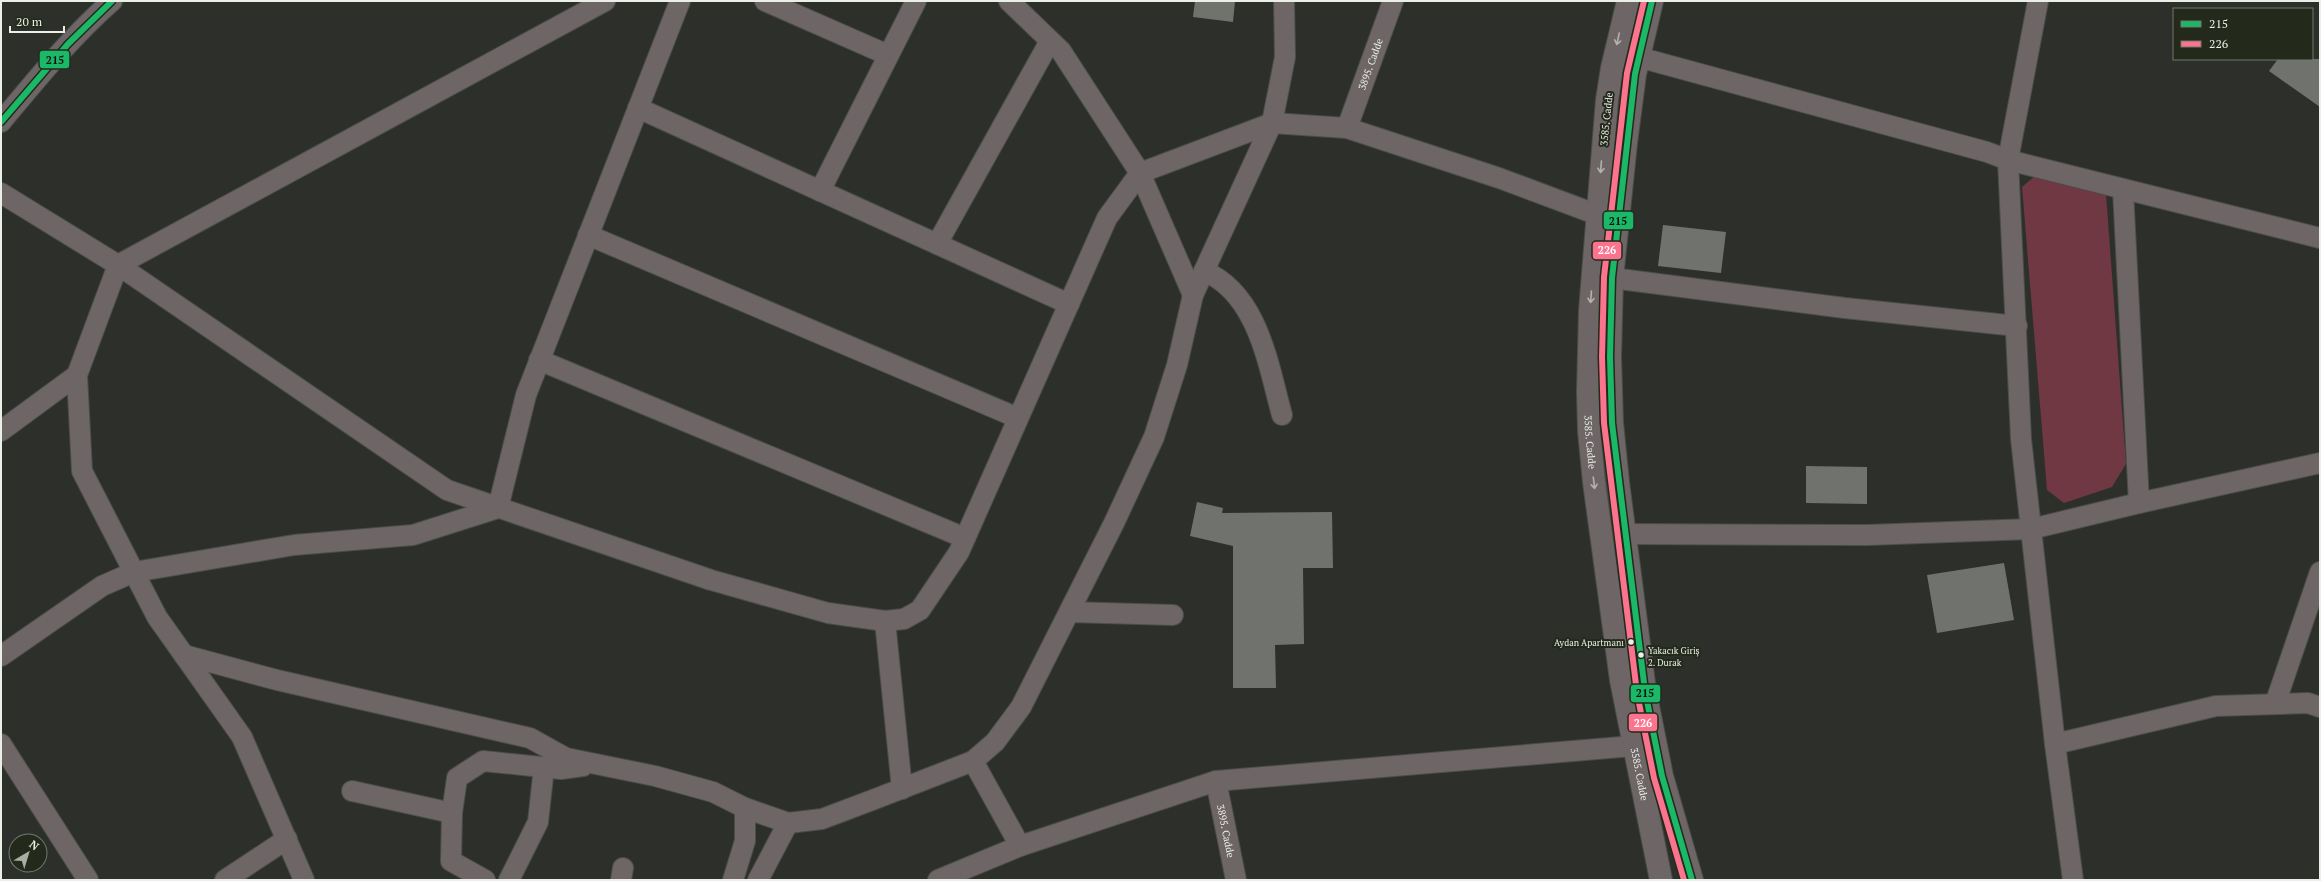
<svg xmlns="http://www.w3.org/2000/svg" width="2321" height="881" viewBox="0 0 2321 881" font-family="'PT Serif',serif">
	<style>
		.green { fill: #6f3843 }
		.building { fill: #70736d }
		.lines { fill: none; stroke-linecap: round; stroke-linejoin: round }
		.minor-casing { stroke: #4b4e49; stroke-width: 22 }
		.major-casing { stroke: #4b4e49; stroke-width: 24 }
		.minor { stroke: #6e6666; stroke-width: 20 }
		.major { stroke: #6e6666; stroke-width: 22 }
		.bus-1-casing { stroke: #232a1c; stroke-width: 9 }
		.bus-2-casing { stroke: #232a1c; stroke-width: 9 }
		.bus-1 { stroke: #1ab867; stroke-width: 6 }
		.bus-2 { stroke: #fc738d; stroke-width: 6 }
		.oneway { stroke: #b3b2ad }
		.bus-dot { fill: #ebf0e7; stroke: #232a1c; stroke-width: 1.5 }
		.labels { text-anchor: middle; stroke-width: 4; stroke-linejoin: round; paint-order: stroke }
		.bus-label { font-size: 9px; fill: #ebf0e7; stroke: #232a1c; text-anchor: end }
		.street-label { font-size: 10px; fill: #ebf0e7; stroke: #232a1c }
		.line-badge { stroke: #232a1c; stroke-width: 1.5 }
		.badge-label { font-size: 11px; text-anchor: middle; font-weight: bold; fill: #fff }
		.pale-badge-label { font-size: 11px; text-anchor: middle; font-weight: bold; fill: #111 }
	</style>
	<rect width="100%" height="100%" fill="#2d302a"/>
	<path class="green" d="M 2035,176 L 2106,194 L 2126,464 L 2112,487 L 2064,503 L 2047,490 L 2022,187 Z"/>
	<g class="building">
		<path d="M 1195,1 L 1235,1 L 1233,22 L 1193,17 Z"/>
		<path d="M 2278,59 L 2320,59 L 2320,107 L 2269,71 Z"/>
		<path d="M 1663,225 L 1726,232 L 1721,273 L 1658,266 Z"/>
		<path d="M 1806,466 L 1867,467 L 1867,504 L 1806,503 Z"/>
		<path d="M 1197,502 L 1223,508 L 1222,513 L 1332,512 L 1333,568 L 1303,568 L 1304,644 L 1275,645 L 1276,688 L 1233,688 L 1233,546 L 1190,536 Z"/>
		<path d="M 2004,563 L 2014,620 L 1937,633 L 1927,575 Z"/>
	</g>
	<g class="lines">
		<g class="minor-casing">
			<g id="minor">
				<path d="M 765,1 L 888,55"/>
				<path d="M 1009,1 L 1061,51 L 1140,173 L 1193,295"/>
				<path d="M 2038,1 L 2008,160 L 2021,439 L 2055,744 L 2073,880"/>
				<path d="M 1638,57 L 1987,152 L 2008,160 L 2320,238"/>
				<path d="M 638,108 L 1069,304"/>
				<path d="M 1,122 C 36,80 71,37 112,1"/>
				<path id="s1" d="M 1347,128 L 1393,1"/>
				<path d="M 2123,190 L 2139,503"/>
				<path d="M 820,191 L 916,1"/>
				<path d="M 1,193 L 118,265 L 447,490 L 711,580 L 828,613 L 885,621 L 904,619 L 920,610 L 959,552 L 1107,218 L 1140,173 L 1272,123 L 1347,128 L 1499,178 L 1598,215"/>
				<path d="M 588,235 L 1018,418"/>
				<path d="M 937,244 L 1050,41"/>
				<path d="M 1204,271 C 1258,294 1268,364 1282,415"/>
				<path d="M 1612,278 L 1845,308 L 2017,326"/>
				<path d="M 539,360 L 965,538"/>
				<path d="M 1,431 L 77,375"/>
				<path d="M 1625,534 L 1868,535 L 2031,529 L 2139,503 L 2320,463"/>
				<path d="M 1070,612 L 1173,615"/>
				<path d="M 885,621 L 902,789"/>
				<path d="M 184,655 L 277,680 L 530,738 L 566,758 L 655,776 L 713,792 L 745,808 L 788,823 L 822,819 L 875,799 L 973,761 L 995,742 L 1021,707 L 1114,523 L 1154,437 L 1177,365 L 1193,295 L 1272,123 L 1285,57 L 1284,1"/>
				<path d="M 1,656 L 102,586 L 134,572 L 294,545 L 413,535 L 498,508 L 526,395 L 680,1"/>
				<path d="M 2275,704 L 2320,572"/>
				<path d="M 1,744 L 88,880"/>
				<path d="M 2055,744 L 2216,706 L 2308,703 L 2320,707"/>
				<path d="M 973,761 L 1020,846"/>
				<path id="s2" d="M 1216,781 L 1236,880"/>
				<path d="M 352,791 L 452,813"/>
				<path d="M 225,880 L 287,839"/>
				<path d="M 304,880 L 242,737 L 157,617 L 82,471 L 77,375 L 118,265 L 605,1"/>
				<path d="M 485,880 L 451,861 L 452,813 L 457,778 L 483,761 L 561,769 L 583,766"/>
				<path d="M 509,880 L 538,822 L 544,767"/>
				<path d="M 621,880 L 623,868"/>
				<path d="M 733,880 L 745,841 L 745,808"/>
				<path d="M 758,880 L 788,823"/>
				<path d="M 938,880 L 1020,846 L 1216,781 L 1633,746"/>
			</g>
		</g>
		<g class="major-casing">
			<g id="major">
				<path id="s3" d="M 1628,1 L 1612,68 L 1607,100 L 1590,311 L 1588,392 L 1589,431 L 1594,482 L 1621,680 L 1661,880"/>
				<path d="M 1652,1 L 1635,74 L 1626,143 L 1612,278 L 1610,357 L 1612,423 L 1618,482 L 1645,691 L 1662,776 L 1692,880"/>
			</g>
		</g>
		<use href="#minor" class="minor"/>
		<use href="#major" class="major"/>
		<g class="bus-1-casing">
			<g id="bus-1">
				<path d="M 1652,1 L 1635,74 L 1612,278 L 1610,357 L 1612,423 L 1645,691 L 1662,776 L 1692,880"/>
				<path d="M 1,122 L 68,44 L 112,1"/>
			</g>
		</g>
		<g class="bus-2-casing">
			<path id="bus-2" d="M 1644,1 L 1627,73 L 1604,277 L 1602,357 L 1604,423 L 1637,693 L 1654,778 L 1684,880"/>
		</g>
		<use href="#bus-1" class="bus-1"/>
		<use href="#bus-2" class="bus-2"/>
	</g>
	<defs><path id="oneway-shaft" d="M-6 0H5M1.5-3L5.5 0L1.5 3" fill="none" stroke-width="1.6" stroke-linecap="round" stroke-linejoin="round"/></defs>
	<g class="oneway">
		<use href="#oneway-shaft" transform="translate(1618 39) rotate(102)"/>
		<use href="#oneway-shaft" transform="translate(1601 167) rotate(94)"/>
		<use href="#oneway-shaft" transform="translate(1591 297) rotate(94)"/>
		<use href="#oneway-shaft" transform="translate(1594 483) rotate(83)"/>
	</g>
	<g class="bus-dot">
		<circle cx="1631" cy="642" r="3.5"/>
		<circle cx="1641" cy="655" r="3.5"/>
	</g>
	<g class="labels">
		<g class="bus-label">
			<text x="1624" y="646">Aydan Apartmanı</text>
			<text x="1648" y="654" text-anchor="start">Yakacık Giriş<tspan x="1648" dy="12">2. Durak</tspan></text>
		</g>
		<g class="street-label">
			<text dy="4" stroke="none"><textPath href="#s1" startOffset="68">3895. Cadde</textPath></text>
			<text transform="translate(1606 119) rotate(-84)" y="4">3585. Cadde</text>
			<text dy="4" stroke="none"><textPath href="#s3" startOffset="444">3585. Cadde</textPath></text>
			<text dy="4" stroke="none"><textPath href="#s3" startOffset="780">3585. Cadde</textPath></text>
			<text dy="4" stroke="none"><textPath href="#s2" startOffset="51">3895. Cadde</textPath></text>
		</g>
	</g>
	<g class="line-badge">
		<rect x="39" y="50" width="31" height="19" rx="4" fill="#1ab867"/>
		<rect x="1603" y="211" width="31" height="19" rx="4" fill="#1ab867"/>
		<rect x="1592" y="241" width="30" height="19" rx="4" fill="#fc738d"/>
		<rect x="1630" y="684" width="31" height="19" rx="4" fill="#1ab867"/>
		<rect x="1628" y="713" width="30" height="19" rx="4" fill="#fc738d"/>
	</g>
	<g class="badge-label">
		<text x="1607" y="254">226</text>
		<text x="1643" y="727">226</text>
	</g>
	<g class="pale-badge-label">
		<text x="55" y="64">215</text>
		<text x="1618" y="225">215</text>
		<text x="1645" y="697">215</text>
	</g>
	<rect width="2321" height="881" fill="none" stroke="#ebf0e7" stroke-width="4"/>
	<rect x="2173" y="8" width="140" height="52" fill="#232a1c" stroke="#73796d"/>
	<rect x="2181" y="21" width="20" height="6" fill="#1ab867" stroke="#73796d"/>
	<text x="2209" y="28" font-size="12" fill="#ebf0e7">215</text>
	<rect x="2181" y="41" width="20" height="6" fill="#fc738d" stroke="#73796d"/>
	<text x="2209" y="48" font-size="12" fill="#ebf0e7">226</text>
	<g transform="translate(28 853) rotate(38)"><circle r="19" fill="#232a1c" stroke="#73796d"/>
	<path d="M0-3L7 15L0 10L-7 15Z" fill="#a8ada5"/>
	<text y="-6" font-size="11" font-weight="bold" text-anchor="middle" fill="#ebf0e7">N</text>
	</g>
	<path d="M10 26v6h54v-6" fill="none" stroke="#ebf0e7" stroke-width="2"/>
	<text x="16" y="26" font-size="12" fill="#ebf0e7" stroke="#232a1c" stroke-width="3" paint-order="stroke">20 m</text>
</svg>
